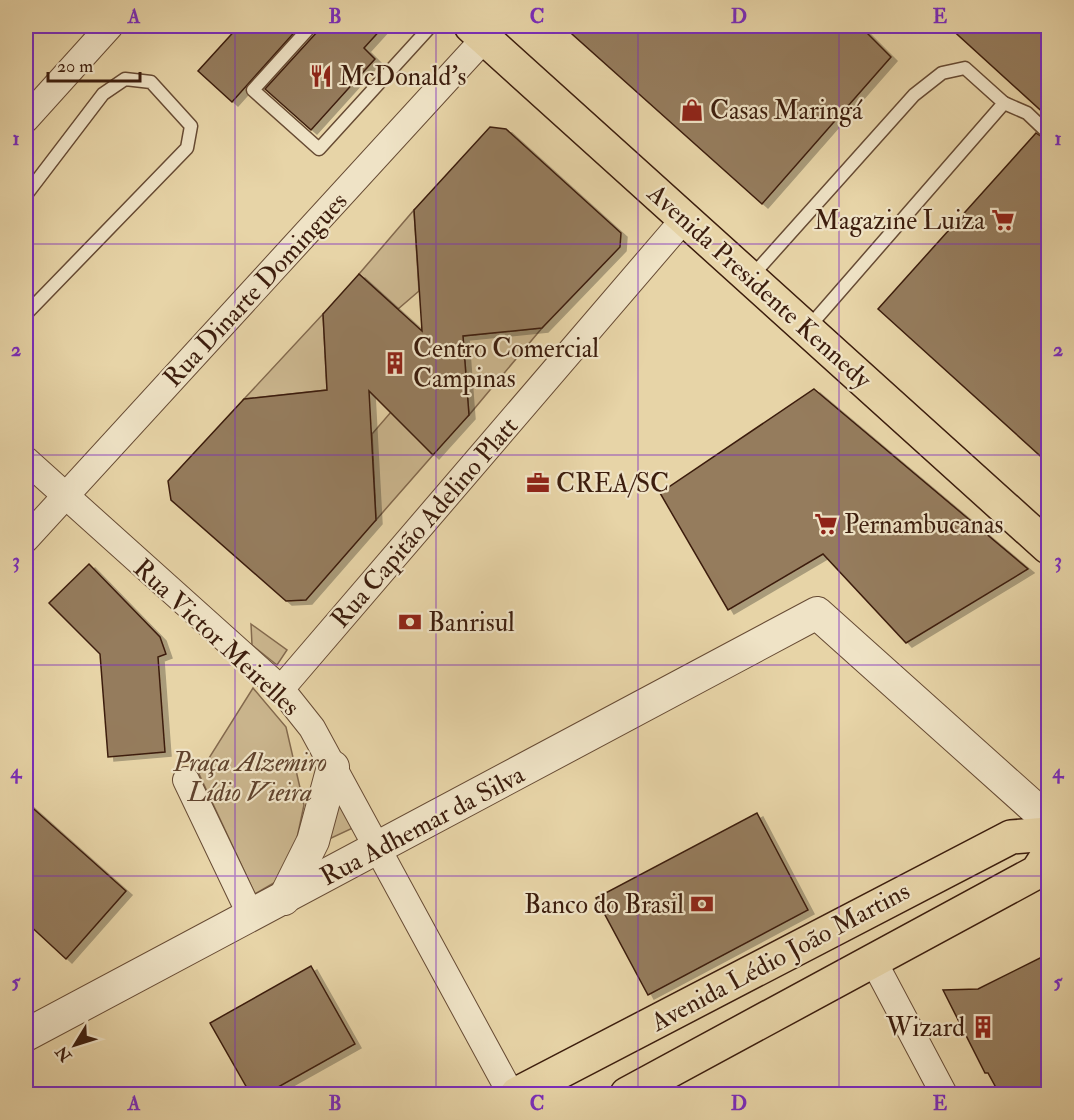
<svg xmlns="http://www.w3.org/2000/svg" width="1074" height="1120" viewBox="0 0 1074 1120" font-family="'IM FELL Double Pica',serif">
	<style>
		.green { fill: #cab58d; stroke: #83694d; stroke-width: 1.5 }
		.building { fill: #957c5d; stroke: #3c1d0d; stroke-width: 1.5; filter: url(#shadow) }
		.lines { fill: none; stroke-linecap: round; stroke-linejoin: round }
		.service-casing { stroke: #674b34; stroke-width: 15 }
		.minor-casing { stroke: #674b34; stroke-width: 28 }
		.tertiary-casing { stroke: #674b34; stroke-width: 34 }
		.primary-casing { stroke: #3c1d0d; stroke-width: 36 }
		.service { stroke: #efe3c6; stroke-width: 12 }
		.minor { stroke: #efe3c6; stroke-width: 26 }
		.tertiary { stroke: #efe3c6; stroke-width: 32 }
		.primary { stroke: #e7d4a7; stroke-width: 33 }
		.grid { fill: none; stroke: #7b2cbf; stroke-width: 1.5; stroke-opacity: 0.55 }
		.labels { text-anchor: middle; stroke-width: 4.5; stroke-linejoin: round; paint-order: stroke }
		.poi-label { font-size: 26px; fill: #3c1d0d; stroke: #efe3c6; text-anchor: start }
		.street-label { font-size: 26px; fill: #3c1d0d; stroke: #efe3c6 }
		.park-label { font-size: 26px; font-style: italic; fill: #60432d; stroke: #efe3c6 }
		.neatline { fill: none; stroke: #7b2cbf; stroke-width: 2 }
		.grid-label { font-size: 20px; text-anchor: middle; font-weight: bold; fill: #7b2cbf }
	</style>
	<defs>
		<filter id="shadow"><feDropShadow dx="6" dy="4" stdDeviation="0" flood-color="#0004"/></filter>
	</defs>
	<rect width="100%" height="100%" fill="#e7d4a7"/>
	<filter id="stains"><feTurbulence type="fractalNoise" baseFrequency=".00333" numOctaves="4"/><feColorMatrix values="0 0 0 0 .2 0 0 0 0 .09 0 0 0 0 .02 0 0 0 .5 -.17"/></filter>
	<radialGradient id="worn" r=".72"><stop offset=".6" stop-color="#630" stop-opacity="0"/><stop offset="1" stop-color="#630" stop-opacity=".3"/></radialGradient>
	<g class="green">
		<path d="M 414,210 L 419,291 L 398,309 L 359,274 Z"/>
		<path d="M 323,314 L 327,390 L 244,399 Z"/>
		<path d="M 542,328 L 469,415 L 463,336 Z"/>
		<path d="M 391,412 L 433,455 L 376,520 L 372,434 Z"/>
		<path d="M 251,624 L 287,650 L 277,665 L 252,645 Z"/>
		<path d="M 253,688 L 286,727 L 304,805 L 294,852 L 279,880 L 255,894 L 199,774 Z"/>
		<path d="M 333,789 L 355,827 L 327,840 Z"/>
	</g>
	<g class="building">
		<path d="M 239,26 L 300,26 L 232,102 L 198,71 Z"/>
		<path d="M 319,26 L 384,26 L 364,48 L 375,59 L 311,130 L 265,89 L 317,32 Z"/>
		<path d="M 563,26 L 860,26 L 891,57 L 762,204 Z"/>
		<path d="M 948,26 L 1048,26 L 1048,117 Z"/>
		<path d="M 490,127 L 506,129 L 621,233 L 620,247 L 542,328 L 463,336 L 469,415 L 433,455 L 369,391 L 376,520 L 306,600 L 286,601 L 171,500 L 168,481 L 244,399 L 327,390 L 323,314 L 359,274 L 422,331 L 414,210 Z"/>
		<path d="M 1036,133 L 1048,141 L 1048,463 L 878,309 Z"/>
		<path d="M 814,389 L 1028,569 L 906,643 L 823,554 L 728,610 L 660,493 Z"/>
		<path d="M 89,564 L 160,637 L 166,654 L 158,657 L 165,752 L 108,757 L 100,654 L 49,603 Z"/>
		<path d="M 26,802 L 126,891 L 66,959 L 26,922 Z"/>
		<path d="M 757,813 L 808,910 L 648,995 L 596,898 Z"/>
		<path d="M 1048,954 L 1048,1095 L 1000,1095 L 988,1073 L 985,1073 L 943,990 L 978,989 Z"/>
		<path d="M 311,966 L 355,1044 L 264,1095 L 251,1095 L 210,1023 Z"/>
	</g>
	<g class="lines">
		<g class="service-casing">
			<g id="service">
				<path d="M 311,26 L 253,90 L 319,149 L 431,26"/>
				<path d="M 1004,103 L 1027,113 L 1048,133"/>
				<path d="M 26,195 L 103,94 L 125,79 L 151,82 L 191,126 L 187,148 L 26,314"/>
				<path d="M 751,277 L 914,95 L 942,73 L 965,68 L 1004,103 L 808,328"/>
			</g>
		</g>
		<g class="minor-casing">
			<g id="minor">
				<path d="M 26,119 L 110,26"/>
				<path d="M 26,460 L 281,689 L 312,728 L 511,1094"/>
				<path d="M 26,539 L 485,38"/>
				<path d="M 281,689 L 685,218"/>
				<path d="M 186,780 L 251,916"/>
				<path d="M 874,962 L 944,1094"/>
			</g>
		</g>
		<g class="tertiary-casing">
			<g id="tertiary">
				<path d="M 284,899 L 313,841 L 333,767"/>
				<path d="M 26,1035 L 817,613 L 1048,820"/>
			</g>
		</g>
		<g class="primary-casing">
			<g id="primary">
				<path d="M 471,26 L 1048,547"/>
				<path d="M 517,1094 L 1011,837 L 1048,834"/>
				<path d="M 627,1094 L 1037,872 L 1048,855"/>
			</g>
		</g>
		<use href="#service" class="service"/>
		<use href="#minor" class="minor"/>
		<use href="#tertiary" class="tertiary"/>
		<use href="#primary" class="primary"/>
	</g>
	<path class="grid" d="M 235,26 L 235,1094M 436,26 L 436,1094M 638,26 L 638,1094M 839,26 L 839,1094M 26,244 L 1048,244M 26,455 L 1048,455M 26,665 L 1048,665M 26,876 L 1048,876"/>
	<defs>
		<g id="restaurant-bare" transform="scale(1.8)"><path d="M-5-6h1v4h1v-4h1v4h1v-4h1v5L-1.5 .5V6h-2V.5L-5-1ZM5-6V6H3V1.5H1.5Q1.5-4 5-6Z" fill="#8f2418" stroke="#efe3c6" stroke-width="2.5" paint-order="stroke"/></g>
		<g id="shop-bare" transform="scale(1.8)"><path d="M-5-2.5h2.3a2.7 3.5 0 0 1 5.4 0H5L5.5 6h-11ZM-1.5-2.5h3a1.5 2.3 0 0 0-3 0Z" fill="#8f2418" stroke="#efe3c6" stroke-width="2.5" paint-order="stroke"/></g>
		<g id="supermarket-bare" transform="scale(1.8)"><path d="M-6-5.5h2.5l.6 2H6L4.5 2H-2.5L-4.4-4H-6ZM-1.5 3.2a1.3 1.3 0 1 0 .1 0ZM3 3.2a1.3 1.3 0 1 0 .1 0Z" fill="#8f2418" stroke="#efe3c6" stroke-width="2.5" paint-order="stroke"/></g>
		<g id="building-bare" transform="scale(1.8)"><path d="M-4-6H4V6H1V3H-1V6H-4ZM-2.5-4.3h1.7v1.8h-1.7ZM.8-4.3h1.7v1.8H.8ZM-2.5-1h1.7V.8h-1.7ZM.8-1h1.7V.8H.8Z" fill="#8f2418" stroke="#efe3c6" stroke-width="2.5" paint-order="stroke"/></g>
		<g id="office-bare" transform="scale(1.8)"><path d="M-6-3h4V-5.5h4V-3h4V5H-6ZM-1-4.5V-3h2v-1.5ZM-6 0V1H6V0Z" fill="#8f2418" stroke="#efe3c6" stroke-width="2.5" paint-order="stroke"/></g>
		<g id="bank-bare" transform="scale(1.8)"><path d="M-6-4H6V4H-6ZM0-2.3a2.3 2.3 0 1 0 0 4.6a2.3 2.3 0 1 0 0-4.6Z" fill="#8f2418" stroke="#efe3c6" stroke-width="2.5" paint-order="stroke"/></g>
	</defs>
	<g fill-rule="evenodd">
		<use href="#restaurant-bare" x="321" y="76"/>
		<use href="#shop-bare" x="692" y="110"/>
		<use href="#supermarket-bare" x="1003" y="220"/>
		<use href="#building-bare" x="395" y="363"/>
		<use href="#office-bare" x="538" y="483"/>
		<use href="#supermarket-bare" x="826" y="524"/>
		<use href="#bank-bare" x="410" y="622"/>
		<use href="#bank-bare" x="702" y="904"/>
		<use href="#building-bare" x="983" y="1027"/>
	</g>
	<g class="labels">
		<g class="poi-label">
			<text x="339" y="85">McDonald's</text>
			<text x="710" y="119">Casas Maringá</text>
			<text x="985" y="229" text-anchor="end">Magazine Luiza</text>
			<text x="413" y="357">Centro Comercial<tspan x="413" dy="30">Campinas</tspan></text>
			<text x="556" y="492">CREA/SC</text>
			<text x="844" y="533">Pernambucanas</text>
			<text x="428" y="631">Banrisul</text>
			<text x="684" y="913" text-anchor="end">Banco do Brasil</text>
			<text x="965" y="1036" text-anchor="end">Wizard</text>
		</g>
		<g class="street-label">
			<text transform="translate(760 286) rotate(42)" y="9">Avenida Presidente Kennedy</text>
			<text transform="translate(255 289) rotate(-47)" y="9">Rua Dinarte Domingues</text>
			<text transform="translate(424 522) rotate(-49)" y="9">Rua Capitão Adelino Platt</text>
			<text transform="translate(217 637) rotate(43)" y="9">Rua Victor Meirelles</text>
			<text transform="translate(422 825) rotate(-28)" y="9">Rua Adhemar da Silva</text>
			<text transform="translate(780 956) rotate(-28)" y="9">Avenida Lédio João Martins</text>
		</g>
		<g class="park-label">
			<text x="250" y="771">Praça Alzemiro<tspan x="250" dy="30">Lídio Vieira</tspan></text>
		</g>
	</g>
	<rect width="1074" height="1120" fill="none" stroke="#e7d4a7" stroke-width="66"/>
	<g transform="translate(75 1045) rotate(232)" stroke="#efe3c6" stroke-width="4.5" paint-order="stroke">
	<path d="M0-4.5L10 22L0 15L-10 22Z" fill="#3c1d0d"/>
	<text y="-9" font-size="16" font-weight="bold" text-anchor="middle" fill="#3c1d0d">N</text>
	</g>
	<path d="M48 72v9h92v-9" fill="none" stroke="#3c1d0d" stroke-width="3"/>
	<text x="57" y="72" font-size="18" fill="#3c1d0d" stroke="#efe3c6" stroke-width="4.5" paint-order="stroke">20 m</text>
	<rect x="33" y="33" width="1008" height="1054" class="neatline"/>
	<g class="grid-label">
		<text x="134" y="23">A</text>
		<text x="335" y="23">B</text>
		<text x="537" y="23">C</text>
		<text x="739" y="23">D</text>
		<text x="940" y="23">E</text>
		<text x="16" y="145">1</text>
		<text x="1058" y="145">1</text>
		<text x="16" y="356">2</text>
		<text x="1058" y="356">2</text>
		<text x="16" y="567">3</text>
		<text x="1058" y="567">3</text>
		<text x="16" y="778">4</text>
		<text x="1058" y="778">4</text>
		<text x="16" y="988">5</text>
		<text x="1058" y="988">5</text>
		<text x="134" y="1110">A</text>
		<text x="335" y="1110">B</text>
		<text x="537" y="1110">C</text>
		<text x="739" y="1110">D</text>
		<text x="940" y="1110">E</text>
	</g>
	<rect width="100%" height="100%" filter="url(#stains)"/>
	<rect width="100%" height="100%" fill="url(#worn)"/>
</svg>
